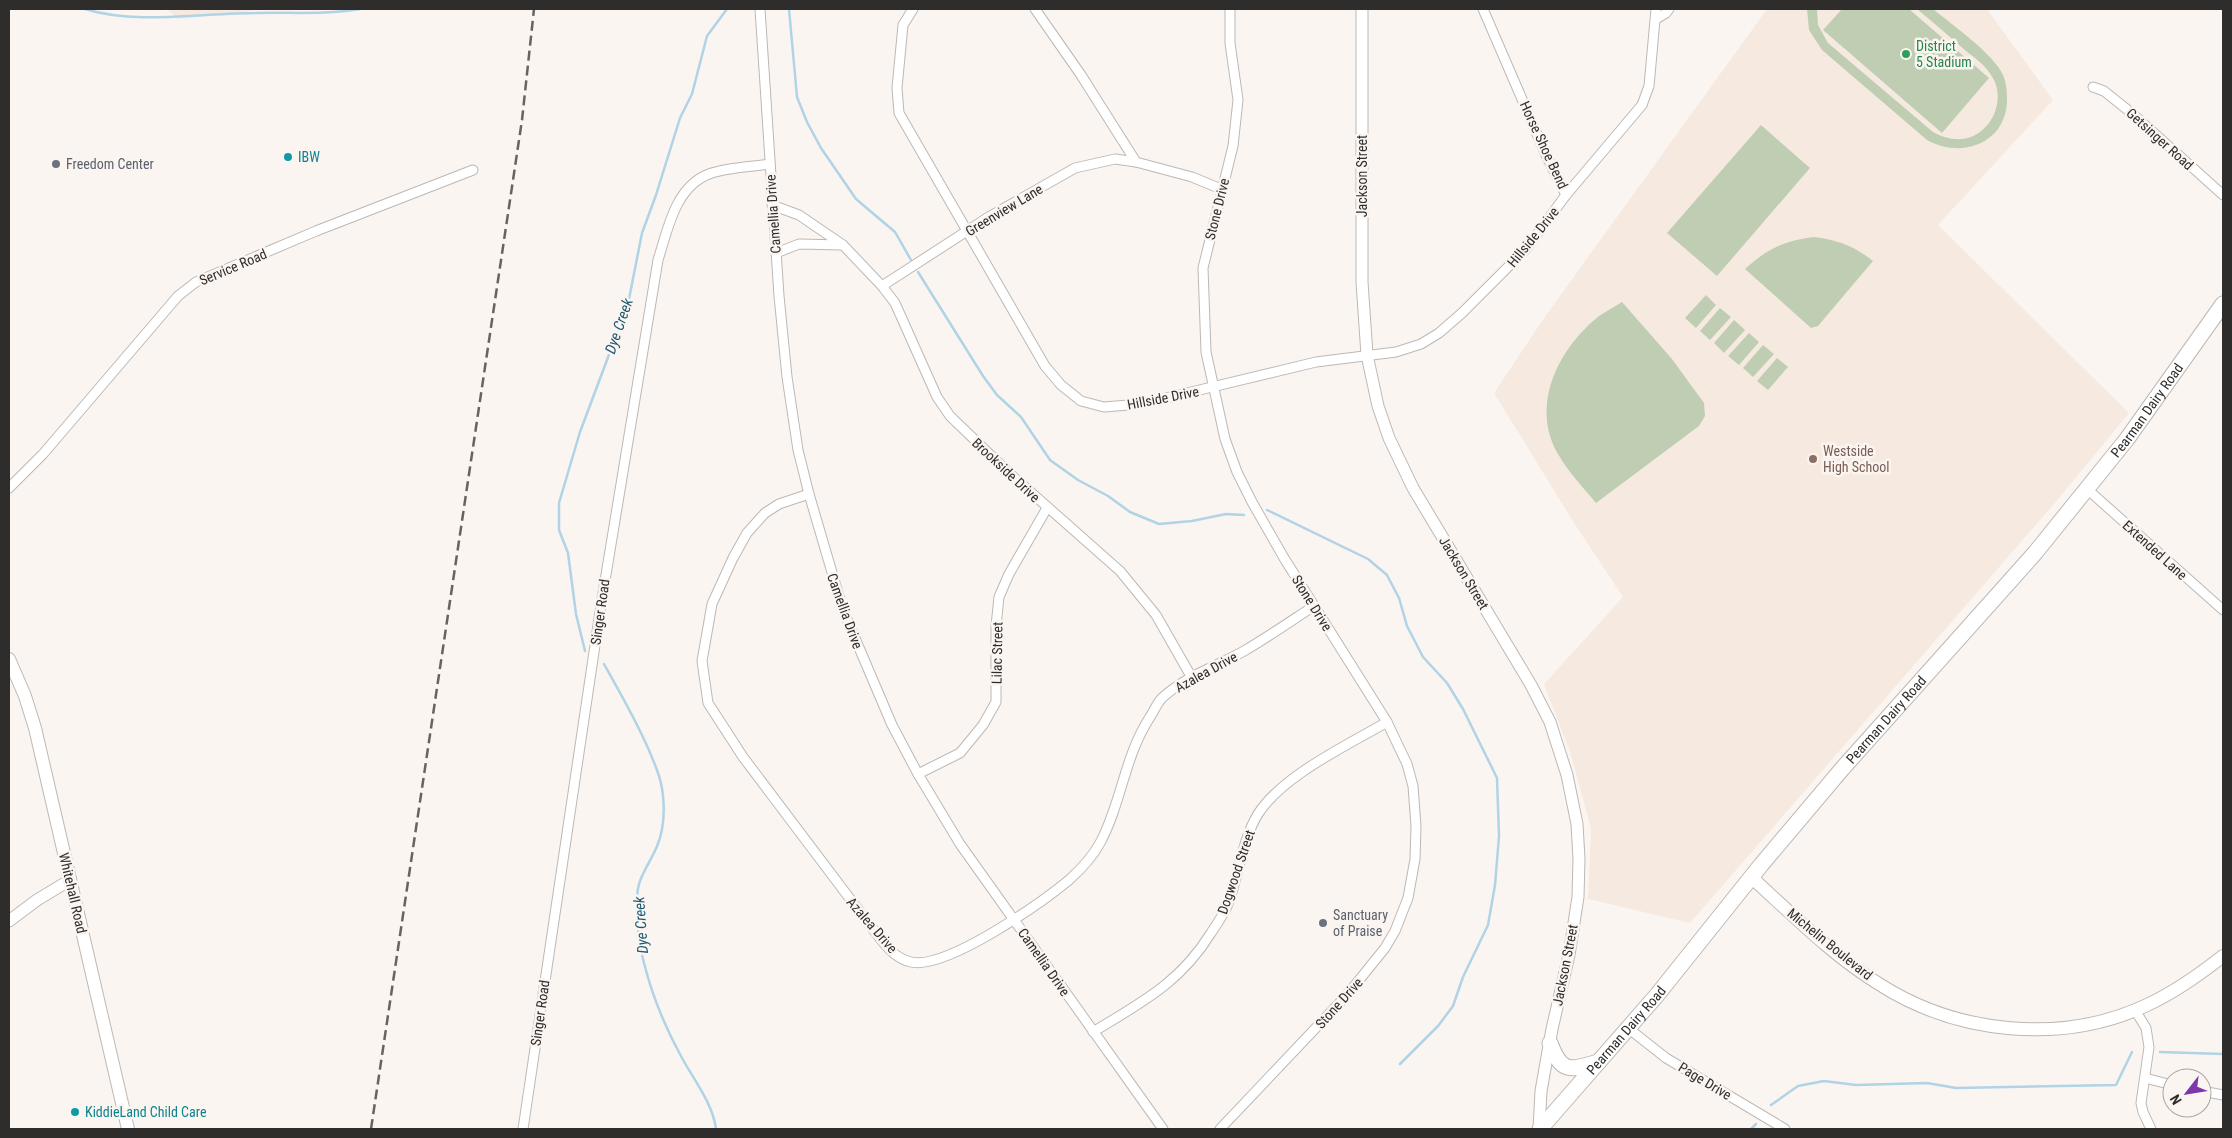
<svg xmlns="http://www.w3.org/2000/svg" width="2232" height="1138" viewBox="0 0 2232 1138" font-family="'Roboto Condensed',sans-serif">
	<style>
		.built { fill: #f6eae0 }
		.green { fill: #bfceb2 }
		.lines { fill: none; stroke-linecap: round; stroke-linejoin: round }
		.stream { stroke: #b0d3e5; stroke-width: 2.5 }
		.minor-casing { stroke: #bdb8b4; stroke-width: 11 }
		.tertiary-casing { stroke: #bdb8b4; stroke-width: 13 }
		.secondary-casing { stroke: #bdb8b4; stroke-width: 14 }
		.trunk-casing { stroke: #bdb8b4; stroke-width: 17 }
		.minor { stroke: #fff; stroke-width: 9 }
		.tertiary { stroke: #fff; stroke-width: 11 }
		.secondary { stroke: #fff; stroke-width: 12 }
		.trunk { stroke: #fff; stroke-width: 15 }
		.rail { stroke: #666361; stroke-width: 2.5; stroke-dasharray: 10 5; stroke-linecap: butt }
		.leisure-dot { fill: #2e9e5b; stroke: #fbf5f1; stroke-width: 2 }
		.culture-dot { fill: #0f9aa8; stroke: #fbf5f1; stroke-width: 2 }
		.worship-dot { fill: #6b7280; stroke: #fbf5f1; stroke-width: 2 }
		.education-dot { fill: #8d6e63; stroke: #fbf5f1; stroke-width: 2 }
		.labels { text-anchor: middle; stroke-width: 5; stroke-linejoin: round; paint-order: stroke }
		.leisure-label { font-size: 14px; fill: #27864d; stroke: #fbf5f1; text-anchor: start }
		.street-label { font-size: 14px; fill: #2f2d2c; stroke: #fbf5f1 }
		.culture-label { font-size: 14px; fill: #0d838f; stroke: #fbf5f1; text-anchor: start }
		.worship-label { font-size: 14px; fill: #5b616d; stroke: #fbf5f1; text-anchor: start }
		.education-label { font-size: 14px; fill: #785e54; stroke: #fbf5f1; text-anchor: start }
		.water-label { font-size: 15px; font-style: italic; fill: #1c5974; stroke: #fbf5f1 }
	</style>
	<rect width="100%" height="100%" fill="#fbf5f1"/>
	<g class="built">
		<path d="M 167,9 L 271,9 L 178,19 Z"/>
		<path d="M 1767,9 L 1987,9 L 2053,100 L 1938,225 L 2129,413 L 2054,504 L 1690,923 L 1588,899 L 1591,828 L 1570,752 L 1544,684 L 1623,597 L 1574,523 L 1494,393 L 1544,318 Z"/>
	</g>
	<g class="green">
		<path d="M 1807,9 L 1817,9 L 1818,25 L 1828,43 L 1933,132 C 1948,140 1965,143 1980,132 C 1997,120 2004,93 1991,75 C 1985,65 1975,58 1966,51 C 1950,37 1934,23 1917,9 L 1933,9 C 1951,24 1994,54 2003,75 C 2006,81 2007,91 2007,98 C 2008,142 1963,160 1927,140 L 1822,50 L 1809,30 Z"/>
		<path d="M 1842,9 L 1909,9 L 1989,78 L 1942,133 L 1823,30 Z"/>
		<path d="M 1761,125 L 1810,168 L 1717,276 L 1667,233 Z"/>
		<path d="M 1814,237 C 1838,240 1854,246 1873,261 L 1818,326 L 1811,328 L 1745,269 C 1768,248 1784,241 1814,237 Z"/>
		<path d="M 1706,295 L 1716,305 L 1696,328 L 1685,318 Z"/>
		<path d="M 1622,302 L 1672,359 L 1704,403 L 1705,416 L 1699,426 L 1596,503 C 1583,487 1568,472 1558,454 C 1530,405 1558,349 1599,316 C 1606,311 1615,307 1622,302 Z"/>
		<path d="M 1720,308 L 1731,317 L 1710,340 L 1700,331 Z"/>
		<path d="M 1734,320 L 1745,330 L 1724,353 L 1714,343 Z"/>
		<path d="M 1749,333 L 1759,342 L 1739,365 L 1728,356 Z"/>
		<path d="M 1763,345 L 1774,354 L 1753,377 L 1743,368 Z"/>
		<path d="M 1777,358 L 1788,367 L 1768,390 L 1757,381 Z"/>
	</g>
	<g class="lines">
		<g class="stream">
			<path d="M 85,9 C 136,25 203,13 256,13 C 292,12 325,15 360,9"/>
			<path d="M 789,9 L 797,97 L 807,122 L 821,148 L 856,199 L 895,232 L 911,260"/>
			<path d="M 918,272 L 983,376 L 997,395 L 1021,417 L 1050,460 L 1078,480 L 1108,496 L 1130,512 L 1159,524 L 1192,521 L 1226,514 L 1244,515"/>
			<path d="M 1267,510 L 1368,559 L 1387,575 L 1399,598 L 1407,626 L 1423,657 L 1447,683 L 1463,709 L 1497,778 L 1499,836 L 1495,885 L 1488,925 L 1463,977 L 1453,1006 L 1438,1026 L 1400,1064"/>
			<path d="M 585,651 L 576,614 L 568,553 L 559,530 L 559,503 L 580,432 L 628,304 L 642,233 L 656,195 L 680,118 L 692,94 L 707,36 L 727,9"/>
			<path d="M 604,664 C 623,698 647,740 659,776 C 664,791 665,814 662,829 C 659,849 647,863 640,881 C 633,899 639,944 644,963 C 652,995 666,1029 682,1058 C 694,1080 713,1104 716,1129"/>
			<path d="M 2160,1052 L 2223,1054"/>
			<path d="M 1771,1105 L 1798,1086 L 1824,1081 L 1856,1085 L 1927,1083 L 1956,1088 L 2116,1085 L 2132,1052"/>
			<path d="M 1751,1129 L 1756,1124"/>
		</g>
		<g class="minor-casing">
			<g id="minor">
				<path d="M 760,9 L 779,296 L 787,377 L 798,450 L 809,494 L 843,610 L 892,725 L 918,774 L 960,844 L 1163,1129"/>
				<path d="M 913,9 L 903,25 L 897,88 L 899,113 L 1045,366 L 1061,385 L 1081,401 L 1104,407 L 1141,404 L 1316,362 L 1396,352 L 1421,344 L 1439,333 L 1462,313 L 1526,249 L 1566,195"/>
				<path d="M 1035,9 L 1081,75 L 1136,162 L 1192,177 L 1221,189"/>
				<path d="M 1483,9 L 1547,157 L 1566,195 L 1642,105 L 1649,86 L 1656,9"/>
				<path d="M 1656,19 L 1666,13 L 1669,9"/>
				<path d="M 2093,87 L 2104,91 L 2134,115 L 2223,195"/>
				<path d="M 772,205 L 799,215 L 843,245"/>
				<path d="M 776,253 L 799,244 L 843,245 L 882,286 L 895,303 L 937,397 L 950,416 L 1008,472 L 1120,571 L 1156,615 L 1192,678"/>
				<path d="M 882,286 L 987,218 L 1075,168 L 1115,159 L 1136,162"/>
				<path d="M 9,488 L 43,454 L 178,296 L 196,282 L 316,231 L 473,170"/>
				<path d="M 2087,489 L 2223,610"/>
				<path d="M 809,494 L 779,504 L 765,513 L 747,533 L 733,558 L 712,604 L 702,661 L 708,703 L 743,757 L 872,928 C 882,941 893,958 911,962 C 946,970 1041,903 1069,880 C 1080,870 1093,856 1100,843 C 1122,802 1124,757 1150,717 C 1154,711 1157,703 1162,698 C 1186,676 1217,666 1244,651 C 1268,637 1291,621 1314,606"/>
				<path d="M 918,774 L 960,753 L 983,725 L 996,702 L 996,626 L 999,597 L 1009,574 L 1047,508"/>
				<path d="M 2135,1010 L 2146,1028 L 2149,1047 L 2141,1103 L 2143,1112 L 2151,1129"/>
				<path d="M 1628,1028 L 1666,1058 L 1785,1129"/>
				<path d="M 1093,1032 C 1142,1002 1180,983 1211,933 C 1217,924 1224,914 1228,904 C 1239,875 1242,840 1258,814 C 1283,775 1348,745 1387,722"/>
				<path d="M 2145,1078 L 2172,1085"/>
				<path d="M 2202,1091 L 2223,1095"/>
				<path d="M 523,1129 L 601,605 L 658,260 C 668,229 675,187 709,174 C 728,167 751,167 770,164"/>
				<path d="M 1220,1129 L 1347,995 L 1385,948 L 1395,931 L 1408,898 L 1415,859 L 1416,826 L 1413,786 L 1407,764 L 1387,722 L 1284,558 L 1252,502 L 1237,472 L 1225,439 L 1206,352 L 1203,268 L 1233,146 L 1238,100 L 1230,43 L 1230,9"/>
			</g>
		</g>
		<g class="tertiary-casing">
			<g id="tertiary">
				<path d="M 1362,9 L 1362,282 L 1367,355 L 1378,406 L 1389,438 L 1413,488 L 1531,685 L 1550,722 L 1567,775 L 1577,824 L 1579,859 L 1578,897 L 1569,955 L 1552,1029 L 1541,1091 L 1539,1129"/>
				<path d="M 9,921 L 37,900 L 70,880"/>
			</g>
		</g>
		<g class="secondary-casing">
			<g id="secondary">
				<path d="M 9,659 L 25,696 L 35,728 L 128,1129"/>
				<path d="M 1751,877 C 1792,914 1832,955 1879,984 C 1957,1034 2062,1045 2147,1005 C 2175,992 2199,975 2223,956"/>
			</g>
		</g>
		<g class="trunk-casing">
			<g id="trunk">
				<path d="M 1550,1043 C 1561,1073 1570,1071 1598,1062"/>
				<path id="s1" d="M 1540,1129 L 1657,995 L 1761,865 L 1842,769 L 2035,553 L 2127,439 L 2223,304"/>
			</g>
		</g>
		<use href="#minor" class="minor"/>
		<use href="#tertiary" class="tertiary"/>
		<use href="#secondary" class="secondary"/>
		<use href="#trunk" class="trunk"/>
		<path class="rail" d="M 371,1129 L 522,120 L 534,9"/>
	</g>
	<circle class="leisure-dot" cx="1906" cy="54" r="5"/>
	<g class="culture-dot">
		<circle cx="288" cy="157" r="5"/>
		<circle cx="75" cy="1112" r="5"/>
	</g>
	<g class="worship-dot">
		<circle cx="56" cy="164" r="5"/>
		<circle cx="1323" cy="923" r="5"/>
	</g>
	<circle class="education-dot" cx="1813" cy="459" r="5"/>
	<g class="labels">
		<g class="leisure-label">
			<text x="1916" y="51">District<tspan x="1916" dy="16">5 Stadium</tspan></text>
		</g>
		<g class="street-label">
			<text transform="translate(2160 139) rotate(42)" y="5">Getsinger Road</text>
			<text transform="translate(1544 145) rotate(65)" y="5">Horse Shoe Bend</text>
			<text transform="translate(1362 176) rotate(-90)" y="5">Jackson Street</text>
			<text transform="translate(1217 209) rotate(-76)" y="5">Stone Drive</text>
			<text transform="translate(1004 210) rotate(-31)" y="5">Greenview Lane</text>
			<text transform="translate(773 214) rotate(-94)" y="5">Camellia Drive</text>
			<text transform="translate(1533 237) rotate(-51)" y="5">Hillside Drive</text>
			<text transform="translate(233 267) rotate(-23)" y="5">Service Road</text>
			<text transform="translate(1163 398) rotate(-11)" y="5">Hillside Drive</text>
			<text dy="5" stroke="none"><textPath href="#s1" startOffset="941">Pearman Dairy Road</textPath></text>
			<text transform="translate(1006 470) rotate(43)" y="5">Brookside Drive</text>
			<text transform="translate(2155 550) rotate(42)" y="5">Extended Lane</text>
			<text transform="translate(1464 573) rotate(59)" y="5">Jackson Street</text>
			<text transform="translate(1312 603) rotate(58)" y="5">Stone Drive</text>
			<text transform="translate(845 611) rotate(70)" y="5">Camellia Drive</text>
			<text transform="translate(600 612) rotate(-82)" y="5">Singer Road</text>
			<text transform="translate(997 653) rotate(-89)" y="5">Lilac Street</text>
			<text transform="translate(1206 672) rotate(-29)" y="5">Azalea Drive</text>
			<text dy="5" stroke="none"><textPath href="#s1" startOffset="536">Pearman Dairy Road</textPath></text>
			<text transform="translate(1236 872) rotate(-71)" y="5">Dogwood Street</text>
			<text transform="translate(73 893) rotate(77)" y="5">Whitehall Road</text>
			<text transform="translate(872 925) rotate(49)" y="5">Azalea Drive</text>
			<text transform="translate(1830 944) rotate(39)" y="5">Michelin Boulevard</text>
			<text transform="translate(1044 962) rotate(55)" y="5">Camellia Drive</text>
			<text transform="translate(1565 965) rotate(-79)" y="5">Jackson Street</text>
			<text transform="translate(1339 1003) rotate(-48)" y="5">Stone Drive</text>
			<text transform="translate(540 1013) rotate(-82)" y="5">Singer Road</text>
			<text dy="5" stroke="none"><textPath href="#s1" startOffset="131">Pearman Dairy Road</textPath></text>
			<text transform="translate(1705 1081) rotate(31)" y="5">Page Drive</text>
		</g>
		<g class="culture-label">
			<text x="298" y="162">IBW</text>
			<text x="85" y="1117">KiddieLand Child Care</text>
		</g>
		<g class="worship-label">
			<text x="66" y="169">Freedom Center</text>
			<text x="1333" y="920">Sanctuary<tspan x="1333" dy="16">of Praise</tspan></text>
		</g>
		<g class="education-label">
			<text x="1823" y="456">Westside<tspan x="1823" dy="16">High School</tspan></text>
		</g>
		<g class="water-label">
			<text transform="translate(619 326) rotate(-71)" y="5">Dye Creek</text>
			<text transform="translate(641 925) rotate(-94)" y="5">Dye Creek</text>
		</g>
	</g>
	<rect width="2232" height="1138" fill="none" stroke="#2f2d2c" stroke-width="20"/>
	<g transform="translate(2187 1093) rotate(239)"><circle r="24" fill="#fbf5f1" stroke="#a9a5a2"/>
	<path d="M0-4L9 19L0 12L-9 19Z" fill="#7d37aa"/>
	<text y="-8" font-size="14" font-weight="bold" text-anchor="middle" fill="#2f2d2c">N</text>
	</g>
</svg>
